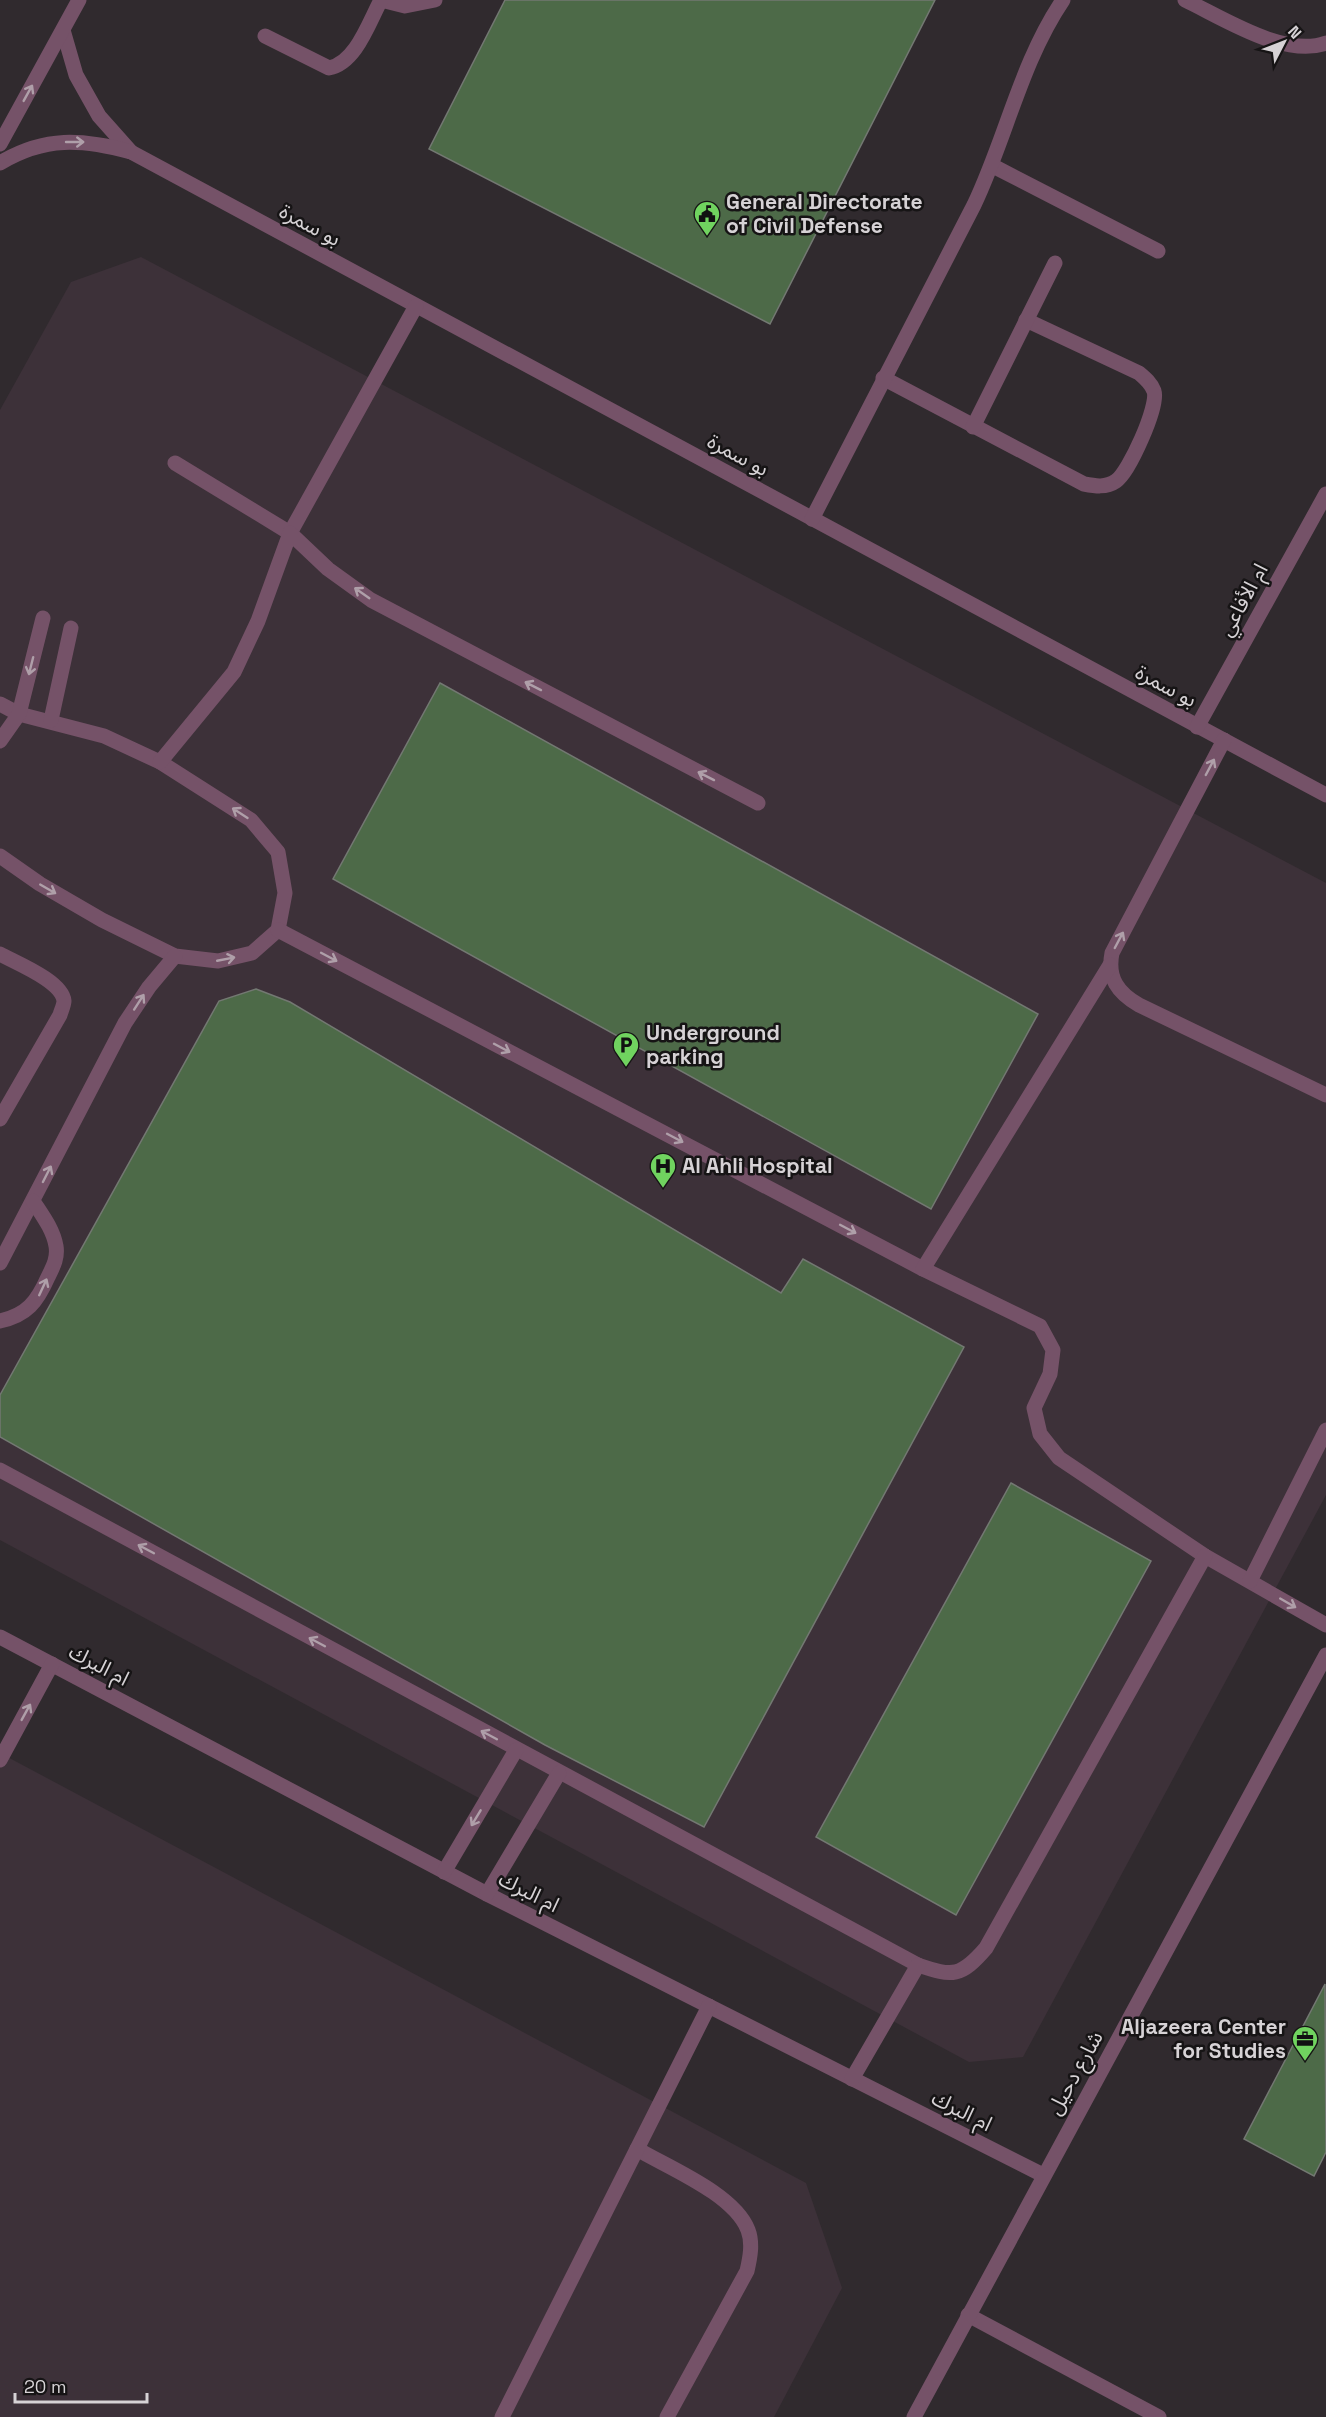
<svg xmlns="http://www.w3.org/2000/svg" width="1326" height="2417" viewBox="0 0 1326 2417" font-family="'Space Grotesk','Noto Sans Arabic',sans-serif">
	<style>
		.built { fill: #3d3139 }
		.building { fill: #4d6a48; stroke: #737872; stroke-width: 1.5 }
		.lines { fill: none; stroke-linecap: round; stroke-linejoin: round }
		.minor { stroke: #755268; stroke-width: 15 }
		.oneway { stroke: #af9fa9 }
		.labels { text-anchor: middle; stroke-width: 5; stroke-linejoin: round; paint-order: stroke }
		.poi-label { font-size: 21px; font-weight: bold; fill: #d6d2d5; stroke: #161415; text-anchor: start }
		.street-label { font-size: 21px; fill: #d6d2d5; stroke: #161415 }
	</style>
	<rect width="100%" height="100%" fill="#302a2e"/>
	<g class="built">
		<path d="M 141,257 L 1326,883 L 1326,1495 L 1023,2057 L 969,2062 L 0,1540 L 0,410 L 71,282 Z"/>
		<path d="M 0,1753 L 806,2183 L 842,2288 L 774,2417 L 0,2417 Z"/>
	</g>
	<g class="building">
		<path d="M 505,0 L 935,0 L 770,324 L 429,149 Z"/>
		<path d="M 440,683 L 1038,1014 L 931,1209 L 333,879 Z"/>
		<path d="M 256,989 L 290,1002 L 781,1293 L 803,1259 L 964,1347 L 704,1827 L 545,1745 L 0,1437 L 0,1395 L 219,1001 Z"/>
		<path d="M 1011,1483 L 1151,1561 L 956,1915 L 816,1837 Z"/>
		<path d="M 1325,1984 L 1326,2152 L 1314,2176 L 1244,2139 Z"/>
	</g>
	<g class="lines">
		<g class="minor">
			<path d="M 381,0 L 405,6 L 435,0"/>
			<path d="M 1185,0 C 1223,18 1284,58 1326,43"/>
			<path d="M 63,30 L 76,75 L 99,116 L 131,152"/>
			<path d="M 265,36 L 329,68 C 356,63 369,22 381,0"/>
			<path d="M 0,144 L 79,0"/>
			<path d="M 0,163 C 45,136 82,139 131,152 L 1326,795"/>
			<path d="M 993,166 L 1158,251"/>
			<path d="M 883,378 L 1084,484 C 1095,486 1106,488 1116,481 C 1129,472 1159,406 1154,391 C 1151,383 1145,378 1139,373 L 1026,320"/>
			<path d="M 973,427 L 1055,263"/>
			<path d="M 175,463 L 290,533 L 416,306"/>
			<path d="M 812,519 L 974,205 C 1006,138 1021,62 1063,0"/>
			<path d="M 0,704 L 19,714 L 104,736 L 160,762 L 251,820 L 278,852 L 285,893 L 278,930 L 252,953 L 218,961 L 175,956 L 102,920 L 40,884 L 0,856"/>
			<path d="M 51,720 L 71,628"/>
			<path d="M 1197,727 L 1326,494"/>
			<path d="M 1224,740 L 1112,953 C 1107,978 1118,993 1139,1005 L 1326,1095"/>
			<path d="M 0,741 L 19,714 L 43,618"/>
			<path d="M 160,762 L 234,672 L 258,621 L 290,533 L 328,569 L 371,600 L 758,803"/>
			<path d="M 278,930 L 923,1269 L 1040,1326 L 1053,1350 L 1050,1374 L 1034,1408 L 1040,1434 L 1059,1458 L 1205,1556 L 1326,1625"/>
			<path d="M 0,954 C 16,963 62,981 64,1001 C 64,1005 61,1011 60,1015 L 0,1119"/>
			<path d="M 0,1263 L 125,1023 L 149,987 L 175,956"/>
			<path d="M 923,1269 L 1110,965"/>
			<path d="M 0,1321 C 27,1315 37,1302 48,1277 C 53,1267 58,1258 56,1246 C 53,1229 42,1215 33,1201"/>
			<path d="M 0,1470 L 918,1965 C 953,1977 961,1977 986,1948 L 1205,1556"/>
			<path d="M 1250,1581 L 1326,1430"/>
			<path d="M 0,1637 L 487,1894 L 1043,2175"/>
			<path d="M 0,1760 L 52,1664"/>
			<path d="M 444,1872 L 516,1750"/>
			<path d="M 487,1894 L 559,1773"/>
			<path d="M 852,2079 L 918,1965"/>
			<path d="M 637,2149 C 669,2168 734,2194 748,2230 C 753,2243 750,2258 747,2271 L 667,2417"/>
			<path d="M 968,2315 L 1159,2417"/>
			<path d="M 502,2417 L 709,2006"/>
			<path d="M 914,2417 L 1326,1655"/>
		</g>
	</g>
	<defs><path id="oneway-shaft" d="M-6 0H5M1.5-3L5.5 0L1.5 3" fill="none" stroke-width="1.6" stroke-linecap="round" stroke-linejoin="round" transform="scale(1.5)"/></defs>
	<g class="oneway">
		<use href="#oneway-shaft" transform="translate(28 93) rotate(-61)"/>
		<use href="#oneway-shaft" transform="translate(75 142)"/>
		<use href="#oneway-shaft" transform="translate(362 593) rotate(-145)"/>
		<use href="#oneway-shaft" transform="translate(31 666) rotate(104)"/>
		<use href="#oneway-shaft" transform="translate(533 686) rotate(-153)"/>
		<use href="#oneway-shaft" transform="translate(1210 767) rotate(-62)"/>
		<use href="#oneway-shaft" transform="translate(706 776) rotate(-153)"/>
		<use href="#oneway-shaft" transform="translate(240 813) rotate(-147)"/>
		<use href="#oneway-shaft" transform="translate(48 889) rotate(30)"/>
		<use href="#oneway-shaft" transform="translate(1119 940) rotate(-62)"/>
		<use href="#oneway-shaft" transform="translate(329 957) rotate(28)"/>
		<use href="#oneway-shaft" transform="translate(226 959) rotate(-11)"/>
		<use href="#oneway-shaft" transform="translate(139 1002) rotate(-57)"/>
		<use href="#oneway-shaft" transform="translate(502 1048) rotate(28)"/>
		<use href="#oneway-shaft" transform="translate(675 1138) rotate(28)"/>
		<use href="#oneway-shaft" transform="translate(47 1174) rotate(-63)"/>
		<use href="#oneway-shaft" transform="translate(848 1229) rotate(28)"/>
		<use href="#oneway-shaft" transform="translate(43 1287) rotate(-65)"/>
		<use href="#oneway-shaft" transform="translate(146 1549) rotate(-152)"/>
		<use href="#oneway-shaft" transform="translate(1288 1603) rotate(30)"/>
		<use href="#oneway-shaft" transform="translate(317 1642) rotate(-152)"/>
		<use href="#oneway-shaft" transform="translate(26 1712) rotate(-61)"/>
		<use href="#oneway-shaft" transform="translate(489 1735) rotate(-152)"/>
		<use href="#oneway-shaft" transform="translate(476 1818) rotate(121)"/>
	</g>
	<defs>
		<g id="civic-pin" transform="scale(1.35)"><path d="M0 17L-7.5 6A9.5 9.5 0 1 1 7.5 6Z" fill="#70d35f" stroke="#161415"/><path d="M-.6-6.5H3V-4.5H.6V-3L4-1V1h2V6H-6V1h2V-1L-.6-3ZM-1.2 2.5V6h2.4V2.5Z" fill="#111"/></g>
		<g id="parking-pin" transform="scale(1.35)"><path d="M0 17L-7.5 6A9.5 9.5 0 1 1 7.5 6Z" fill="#70d35f" stroke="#161415"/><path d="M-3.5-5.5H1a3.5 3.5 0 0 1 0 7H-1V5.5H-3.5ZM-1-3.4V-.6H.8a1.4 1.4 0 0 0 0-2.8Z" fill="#111"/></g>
		<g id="hospital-pin" transform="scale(1.35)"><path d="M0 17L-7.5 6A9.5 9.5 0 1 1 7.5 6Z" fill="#70d35f" stroke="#161415"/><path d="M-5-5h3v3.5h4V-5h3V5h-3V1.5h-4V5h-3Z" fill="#111"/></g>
		<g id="office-pin" transform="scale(1.35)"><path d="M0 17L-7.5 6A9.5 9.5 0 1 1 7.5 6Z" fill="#70d35f" stroke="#161415"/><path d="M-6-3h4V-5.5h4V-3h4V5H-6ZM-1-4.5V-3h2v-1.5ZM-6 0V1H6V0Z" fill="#111"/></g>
	</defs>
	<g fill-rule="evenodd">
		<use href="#civic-pin" x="707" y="214"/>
		<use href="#parking-pin" x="626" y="1045"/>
		<use href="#hospital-pin" x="663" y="1166"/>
		<use href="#office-pin" x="1305" y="2039"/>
	</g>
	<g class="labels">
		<g class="poi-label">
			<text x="726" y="209">General Directorate<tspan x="726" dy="24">of Civil Defense</tspan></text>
			<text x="646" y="1040">Underground<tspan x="646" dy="24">parking</tspan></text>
			<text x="682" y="1173">Al Ahli Hospital</text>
			<text x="1286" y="2034" text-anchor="end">Aljazeera Center<tspan x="1286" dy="24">for Studies</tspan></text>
		</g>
		<g class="street-label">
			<text transform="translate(310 225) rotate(28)" y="7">بو سمرة</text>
			<text transform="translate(738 455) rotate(28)" y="7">بو سمرة</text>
			<text transform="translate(1243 600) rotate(-61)" y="7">ام الأفاعي</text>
			<text transform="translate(1166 686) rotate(28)" y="7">بو سمرة</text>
			<text transform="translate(99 1665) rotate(28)" y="7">ام البرك</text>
			<text transform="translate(529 1892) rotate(27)" y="7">ام البرك</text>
			<text transform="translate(1075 2073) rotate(-61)" y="7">شارع دحيل</text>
			<text transform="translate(962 2111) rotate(27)" y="7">ام البرك</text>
		</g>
	</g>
	<g transform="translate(1284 42) rotate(48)" stroke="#161415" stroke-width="4.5" paint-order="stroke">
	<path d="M0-4.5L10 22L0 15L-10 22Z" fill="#d6d2d5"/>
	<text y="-9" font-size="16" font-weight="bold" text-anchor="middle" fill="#d6d2d5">N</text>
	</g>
	<path d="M15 2393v9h132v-9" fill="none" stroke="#d6d2d5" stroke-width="3"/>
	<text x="24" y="2393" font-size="18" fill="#d6d2d5" stroke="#161415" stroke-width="4.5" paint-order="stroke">20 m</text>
</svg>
